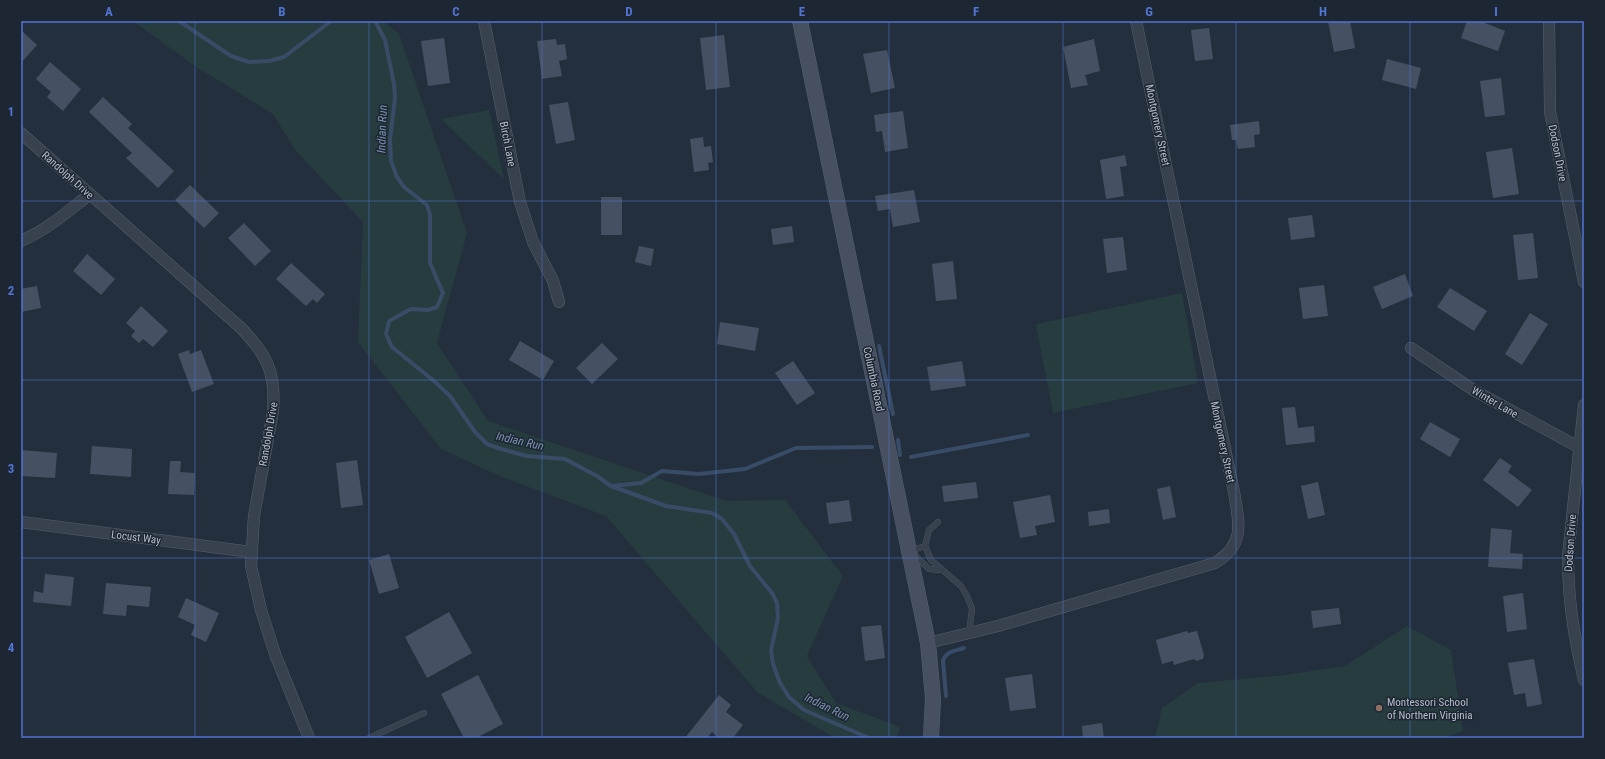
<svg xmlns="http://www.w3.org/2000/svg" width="1605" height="759" viewBox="0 0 1605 759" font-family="'Roboto Condensed',sans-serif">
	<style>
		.green { fill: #263c3f }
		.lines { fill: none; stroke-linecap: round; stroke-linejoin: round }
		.stream { stroke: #394c67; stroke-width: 4 }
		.building { fill: #455162 }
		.lane-casing { stroke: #565f6c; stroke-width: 6 }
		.street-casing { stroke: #565f6c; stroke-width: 12 }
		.secondary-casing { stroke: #565f6c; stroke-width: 16 }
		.lane { stroke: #38414e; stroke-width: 5.5 }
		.street { stroke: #38414e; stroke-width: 11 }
		.secondary { stroke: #465061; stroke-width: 15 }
		.grid { fill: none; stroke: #5274d3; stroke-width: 1; stroke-opacity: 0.55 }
		.education-dot { fill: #8d6e63; stroke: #1d2633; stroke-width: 1.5 }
		.labels { text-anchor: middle; stroke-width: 3; stroke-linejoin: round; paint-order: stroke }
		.street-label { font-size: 11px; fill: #b4bcc9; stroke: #1d2633 }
		.poi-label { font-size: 11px; fill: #b4bcc9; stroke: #1d2633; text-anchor: start }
		.water-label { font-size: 12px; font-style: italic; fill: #7c92b1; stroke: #1d2633 }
		.neatline { fill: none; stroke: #5274d3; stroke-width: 1.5 }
		.grid-label { font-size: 13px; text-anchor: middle; font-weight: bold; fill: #5274d3 }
	</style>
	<rect width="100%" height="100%" fill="#242f3e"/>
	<g class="green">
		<path d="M 133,21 L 383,21 L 399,34 L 467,233 L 437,343 L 488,421 L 726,501 L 785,500 L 843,576 L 807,656 L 836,703 L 900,727 L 897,738 L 835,738 L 757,692 L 606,516 L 502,477 L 441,449 L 358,342 L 363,222 L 296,151 L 273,114 L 198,68 Z"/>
		<path d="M 489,110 L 504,179 L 441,119 Z"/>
		<path d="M 1182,293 L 1198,383 L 1053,413 L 1036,324 Z"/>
		<path d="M 1407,626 L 1451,650 L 1463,731 L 1445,738 L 1155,738 L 1162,708 L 1198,683 L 1285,675 L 1345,666 Z"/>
	</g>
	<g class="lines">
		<g class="stream">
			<path d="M 179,21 L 231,56 L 249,62 L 269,61 L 284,57 L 331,21"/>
			<path d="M 375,21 L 385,40 L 394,84 L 395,98 L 390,140 L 391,161 L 397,177 L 404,187 L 427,205 L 430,215 L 430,263 L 443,293 L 437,307 L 428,310 L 411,309 L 389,321 L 386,334 L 392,347 L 434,381 L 450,396 L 475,432 L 487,444 L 501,449 L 527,456 L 565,459 L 597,476 L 611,486 L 666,506 L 712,513 L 722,519 L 734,534 L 750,566 L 772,593 L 777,603 L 778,618 L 771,650 L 773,664 L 780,683 L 789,697 L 804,710 L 869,738"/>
			<path d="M 879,346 L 893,414"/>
			<path d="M 898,440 L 900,455"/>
			<path d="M 911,457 L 1028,435"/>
			<path d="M 612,486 L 641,483 L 662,471 L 699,474 L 745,469 L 796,448 L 872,447"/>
			<path d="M 946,696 L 943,661 C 946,651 955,651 964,648"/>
		</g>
	</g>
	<g class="building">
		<path d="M 1328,21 L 1350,21 L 1355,48 L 1334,52 Z"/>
		<path d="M 1467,21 L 1480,21 L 1505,31 L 1498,51 L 1461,38 Z"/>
		<path d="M 1209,28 L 1213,59 L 1195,61 L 1191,30 Z"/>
		<path d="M 21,30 L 37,45 L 21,63 Z"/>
		<path d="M 724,35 L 730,87 L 706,90 L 700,38 Z"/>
		<path d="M 444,38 L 450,83 L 428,86 L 421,41 Z"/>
		<path d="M 556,39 L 557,45 L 565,44 L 567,59 L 559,61 L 562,76 L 542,79 L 537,41 Z"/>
		<path d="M 1094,39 L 1100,71 L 1085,75 L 1088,85 L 1071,88 L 1063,47 Z"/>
		<path d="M 887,50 L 895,88 L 871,93 L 863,54 Z"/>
		<path d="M 1387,59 L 1421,68 L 1416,89 L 1382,80 Z"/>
		<path d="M 50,62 L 81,89 L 63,111 L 47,97 L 51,92 L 36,79 Z"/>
		<path d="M 1501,78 L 1505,115 L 1485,117 L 1480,81 Z"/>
		<path d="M 103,97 L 132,124 L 128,128 L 174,171 L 158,188 L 126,158 L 132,153 L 89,112 Z"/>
		<path d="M 568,102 L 575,140 L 556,144 L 549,105 Z"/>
		<path d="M 903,111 L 908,148 L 885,152 L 882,131 L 876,132 L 874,115 Z"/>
		<path d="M 1259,121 L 1260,134 L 1254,135 L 1255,147 L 1238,149 L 1236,140 L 1232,140 L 1230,125 Z"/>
		<path d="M 703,137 L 704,147 L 711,146 L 713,162 L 708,163 L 709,170 L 694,172 L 690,139 Z"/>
		<path d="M 1512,148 L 1519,194 L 1493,198 L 1486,152 Z"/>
		<path d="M 1125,155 L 1127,166 L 1120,167 L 1124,196 L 1106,199 L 1100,160 Z"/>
		<path d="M 190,185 L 219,213 L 204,228 L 175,200 Z"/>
		<path d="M 914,190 L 920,222 L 893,227 L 890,209 L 878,211 L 875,196 Z"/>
		<rect x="601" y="197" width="21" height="38"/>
		<path d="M 1312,215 L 1315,237 L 1291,240 L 1288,218 Z"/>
		<path d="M 244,223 L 271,251 L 255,266 L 228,238 Z"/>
		<path d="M 792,226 L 794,242 L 773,245 L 771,229 Z"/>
		<path d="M 1533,233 L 1538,278 L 1518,280 L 1513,235 Z"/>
		<path d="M 1123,237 L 1127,270 L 1107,273 L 1103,239 Z"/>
		<path d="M 639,246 L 654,249 L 651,266 L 635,262 Z"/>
		<path d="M 87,254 L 115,279 L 101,295 L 73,271 Z"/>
		<path d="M 953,261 L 957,299 L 936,301 L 932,264 Z"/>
		<path d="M 291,263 L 325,294 L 317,303 L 313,299 L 306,306 L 276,279 Z"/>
		<path d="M 1405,274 L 1413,296 L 1382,309 L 1373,287 Z"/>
		<path d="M 1324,285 L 1328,316 L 1303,319 L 1299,288 Z"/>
		<path d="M 37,286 L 41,308 L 21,312 L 21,289 Z"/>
		<path d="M 1450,288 L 1487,311 L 1474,331 L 1437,307 Z"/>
		<path d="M 141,306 L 168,331 L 153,347 L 143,339 L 139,343 L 131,336 L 135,331 L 126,323 Z"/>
		<path d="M 1530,313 L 1548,324 L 1522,365 L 1505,354 Z"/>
		<path d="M 720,322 L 759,328 L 755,351 L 717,344 Z"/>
		<path d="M 520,341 L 554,361 L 543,380 L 509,360 Z"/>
		<path d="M 602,343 L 618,359 L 592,384 L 576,368 Z"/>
		<path d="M 189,350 L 190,354 L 201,350 L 214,384 L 192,392 L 178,354 Z"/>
		<path d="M 793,361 L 815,393 L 797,405 L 775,373 Z"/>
		<path d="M 962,361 L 966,386 L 931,391 L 927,367 Z"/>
		<path d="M 1295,407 L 1298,428 L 1314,426 L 1315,442 L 1286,445 L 1282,408 Z"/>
		<path d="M 1430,422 L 1460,439 L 1450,457 L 1420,439 Z"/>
		<path d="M 92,446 L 132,449 L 131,477 L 90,474 Z"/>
		<path d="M 21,450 L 57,453 L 55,478 L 21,476 Z"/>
		<path d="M 1500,458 L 1512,466 L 1508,472 L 1532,490 L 1518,507 L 1483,480 Z"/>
		<path d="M 357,460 L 363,505 L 341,508 L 336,463 Z"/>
		<path d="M 170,461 L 181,461 L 180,472 L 195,473 L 194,495 L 168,494 Z"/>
		<path d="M 976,482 L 978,498 L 944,502 L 942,486 Z"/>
		<path d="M 1318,482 L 1325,515 L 1308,519 L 1301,486 Z"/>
		<path d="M 1170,486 L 1176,517 L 1163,520 L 1157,489 Z"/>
		<path d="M 1050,495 L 1055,522 L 1035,526 L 1037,535 L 1020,538 L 1013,502 Z"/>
		<path d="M 849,500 L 852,521 L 829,524 L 826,503 Z"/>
		<path d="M 1109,509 L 1110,523 L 1089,526 L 1088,512 Z"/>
		<path d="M 1491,528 L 1512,530 L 1510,553 L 1523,554 L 1522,569 L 1488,567 Z"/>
		<path d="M 389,554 L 399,588 L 379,594 L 369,560 Z"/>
		<path d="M 45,574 L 74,577 L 71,606 L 33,602 L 34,591 L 43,593 Z"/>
		<path d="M 106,583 L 151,587 L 149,607 L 127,605 L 126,616 L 103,614 Z"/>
		<path d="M 1523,593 L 1527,629 L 1507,632 L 1503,596 Z"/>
		<path d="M 186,598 L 219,613 L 206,642 L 191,635 L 195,625 L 178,617 Z"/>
		<path d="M 1339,608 L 1341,624 L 1313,628 L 1311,611 Z"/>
		<path d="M 449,612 L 472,653 L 427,678 L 405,637 Z"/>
		<path d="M 881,625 L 885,658 L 865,661 L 861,627 Z"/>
		<path d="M 1187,631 L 1188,633 L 1197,631 L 1204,655 L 1203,659 L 1196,661 L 1194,659 L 1174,665 L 1173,661 L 1162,664 L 1156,640 Z"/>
		<path d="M 1534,659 L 1542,704 L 1527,707 L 1525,693 L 1514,695 L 1508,663 Z"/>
		<path d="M 1032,674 L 1036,708 L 1010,711 L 1005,678 Z"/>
		<path d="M 478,675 L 503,724 L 476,738 L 464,738 L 441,694 Z"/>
		<path d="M 719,695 L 731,705 L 726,712 L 743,725 L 733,738 L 719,738 L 712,732 L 707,738 L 685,738 Z"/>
		<path d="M 1102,723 L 1104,738 L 1083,738 L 1082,726 Z"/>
	</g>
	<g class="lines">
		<g class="lane-casing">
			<g id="lane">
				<path d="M 938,522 L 929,530 L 925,546 L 931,560 L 961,586 L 967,596 L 972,609 L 969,633"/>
				<path d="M 925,546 L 910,551 L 929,569 L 941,570"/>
				<path d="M 369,738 L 424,713"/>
			</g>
		</g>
		<g class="street-casing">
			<g id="street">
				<path d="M 484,21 L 520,202 L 533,242 L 553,281 L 559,302"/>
				<path d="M 1549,21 L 1550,112 L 1584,282"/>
				<path d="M 21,133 L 241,328 C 267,355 276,372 273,411 L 254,516 L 251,566 L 261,610 L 275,654 L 309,738"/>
				<path d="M 21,241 C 47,230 67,212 90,194"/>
				<path d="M 1411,348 L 1475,391 L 1584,450"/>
				<path d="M 1584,405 L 1568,556 C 1568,600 1574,637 1584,680"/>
				<path d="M 21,522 L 251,552"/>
				<path d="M 928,643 L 998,626 L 1215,563 C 1246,544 1239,523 1234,492 L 1136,21"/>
			</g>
		</g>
		<g class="secondary-casing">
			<path id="secondary" d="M 800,21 L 928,643 L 933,698 L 931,738"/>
		</g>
		<use href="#lane" class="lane"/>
		<use href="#street" class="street"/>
		<use href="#secondary" class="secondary"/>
	</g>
	<path class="grid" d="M 195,21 L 195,738M 369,21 L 369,738M 542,21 L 542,738M 716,21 L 716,738M 889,21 L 889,738M 1063,21 L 1063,738M 1236,21 L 1236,738M 1410,21 L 1410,738M 21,201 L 1584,201M 21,380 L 1584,380M 21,558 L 1584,558"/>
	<circle class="education-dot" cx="1379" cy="708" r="4"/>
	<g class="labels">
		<g class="street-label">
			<text transform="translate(1158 125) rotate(78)" y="4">Montgomery Street</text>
			<text transform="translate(508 144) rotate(79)" y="4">Birch Lane</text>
			<text transform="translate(1558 153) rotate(79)" y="4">Dodson Drive</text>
			<text transform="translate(68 175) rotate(42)" y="4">Randolph Drive</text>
			<text transform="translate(874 379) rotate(78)" y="4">Columbia Road</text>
			<text transform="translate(1495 402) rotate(30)" y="4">Winter Lane</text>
			<text transform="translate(268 434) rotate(-80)" y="4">Randolph Drive</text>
			<text transform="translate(1223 442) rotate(78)" y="4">Montgomery Street</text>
			<text transform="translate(136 537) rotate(7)" y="4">Locust Way</text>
			<text transform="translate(1570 543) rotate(-86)" y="4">Dodson Drive</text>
		</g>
		<g class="poi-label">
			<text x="1387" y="706">Montessori School<tspan x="1387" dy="13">of Northern Virginia</tspan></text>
		</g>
		<g class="water-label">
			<text transform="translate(382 129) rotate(-88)" y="4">Indian Run</text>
			<text transform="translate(520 441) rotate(13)" y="4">Indian Run</text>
			<text transform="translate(827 707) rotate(26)" y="4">Indian Run</text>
		</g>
	</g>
	<rect width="1605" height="759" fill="none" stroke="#1d2633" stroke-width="44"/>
	<rect x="22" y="22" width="1561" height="715" class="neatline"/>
	<g class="grid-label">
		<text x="109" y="16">A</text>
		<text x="282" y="16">B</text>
		<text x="456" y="16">C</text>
		<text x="629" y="16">D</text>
		<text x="802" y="16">E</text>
		<text x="976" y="16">F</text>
		<text x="1149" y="16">G</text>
		<text x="1323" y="16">H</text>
		<text x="1496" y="16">I</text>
		<text x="11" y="116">1</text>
		<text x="11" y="295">2</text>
		<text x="11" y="473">3</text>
		<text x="11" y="652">4</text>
	</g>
</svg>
